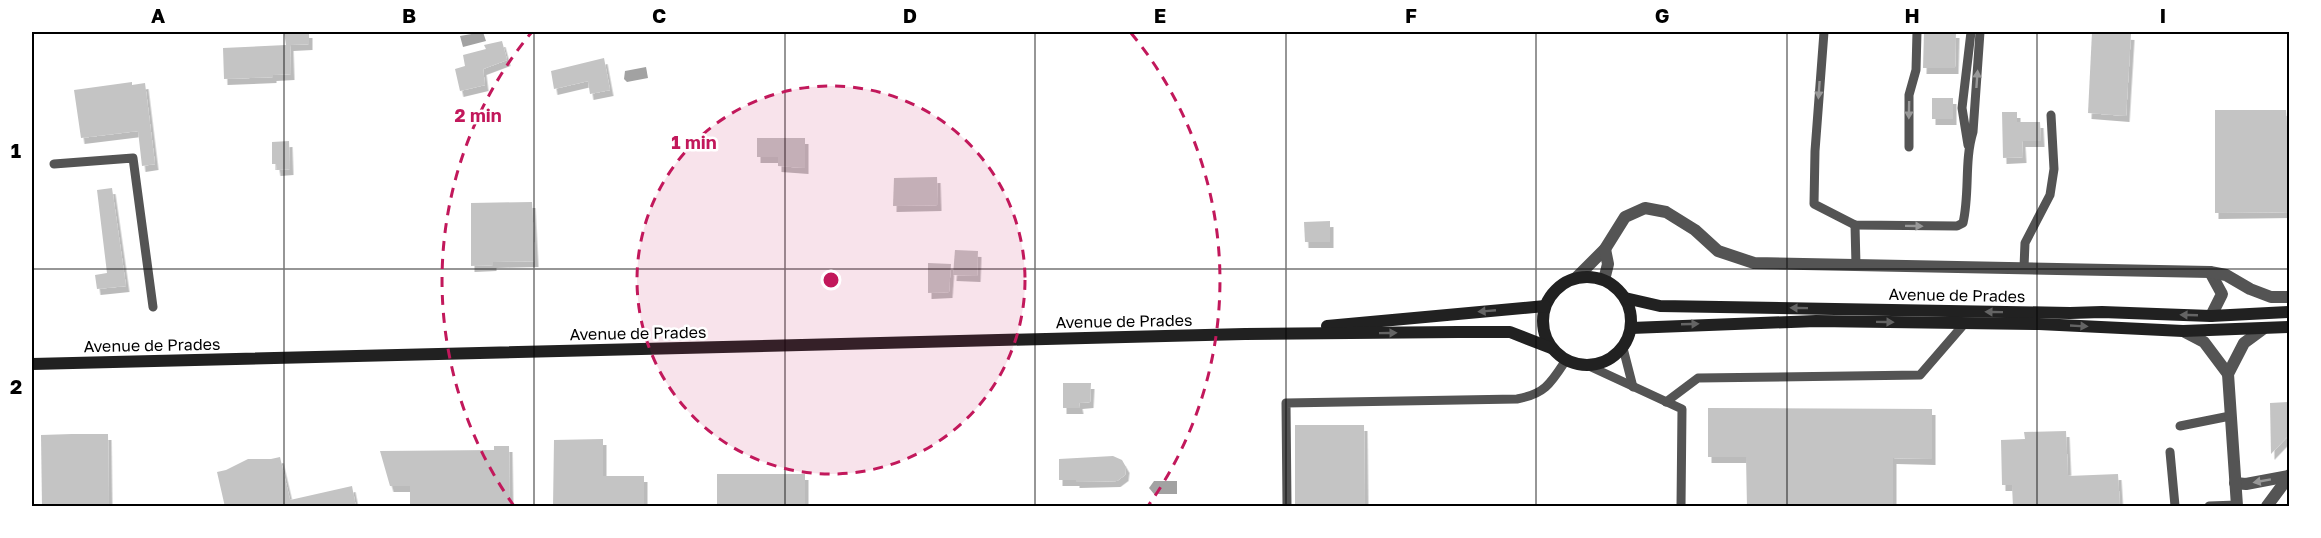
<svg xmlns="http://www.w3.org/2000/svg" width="2321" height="538" viewBox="0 0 2321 538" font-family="'Golos Text',sans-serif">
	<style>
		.water { fill: #a2a2a2 }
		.building { fill: #c4c4c4; filter: url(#shadow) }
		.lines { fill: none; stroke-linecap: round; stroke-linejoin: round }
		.lane { stroke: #545454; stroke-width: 9 }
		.street { stroke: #545454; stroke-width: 12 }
		.secondary { stroke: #212121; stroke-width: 12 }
		.oneway { fill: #989898 }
		.oneway2 { fill: #646464 }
		.grid { fill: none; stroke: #000; stroke-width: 1.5; stroke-opacity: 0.55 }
		.ring { fill: none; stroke: #c2185b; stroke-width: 3; stroke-dasharray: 10 8 }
		.labels { text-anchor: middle; stroke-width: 5; stroke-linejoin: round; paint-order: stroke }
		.street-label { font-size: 16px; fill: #000; stroke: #fff }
		.centre { fill: #c2185b; stroke: #fff; stroke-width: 3 }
		.ring-label { font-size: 18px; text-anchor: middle; font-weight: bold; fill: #c2185b; stroke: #fff; stroke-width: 5; stroke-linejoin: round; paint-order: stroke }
		.neatline { fill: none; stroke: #000; stroke-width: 2 }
		.grid-label { font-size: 20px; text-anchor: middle; font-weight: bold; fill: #000 }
	</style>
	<defs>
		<filter id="shadow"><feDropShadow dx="3.5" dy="6" stdDeviation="0" flood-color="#0004"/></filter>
	</defs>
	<rect width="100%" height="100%" fill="#fff"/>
	<g class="water">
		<path d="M 483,32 L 486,41 L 463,47 L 460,36 Z"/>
		<path d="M 646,67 L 648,78 L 627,82 L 624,79 L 625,71 Z"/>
		<path d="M 1154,481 L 1177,481 L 1177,494 L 1154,494 L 1149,488 Z"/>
	</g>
	<g class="building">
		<path d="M 284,32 L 309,32 L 309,44 L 290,45 L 291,74 L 273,75 L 273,77 L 224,79 L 223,48 L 286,45 Z"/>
		<path d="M 1924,32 L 1956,32 L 1955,68 L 1923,68 Z"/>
		<path d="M 2092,32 L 2131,34 L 2126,116 L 2088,113 Z"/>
		<path d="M 502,41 L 507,60 L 483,69 L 485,85 L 460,91 L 455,69 L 465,66 L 463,55 L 486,49 L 484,45 Z"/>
		<path d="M 604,58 L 610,90 L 590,94 L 588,81 L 554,89 L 551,71 Z"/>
		<path d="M 132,82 L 132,85 L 145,83 L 155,164 L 142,166 L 138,131 L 81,138 L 74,90 Z"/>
		<rect x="1932" y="98" width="21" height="21"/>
		<path d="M 2215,110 L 2286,110 L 2287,126 L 2289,126 L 2289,212 L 2215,213 Z"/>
		<path d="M 2002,112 L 2017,112 L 2017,122 L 2040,122 L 2041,141 L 2022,141 L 2023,157 L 2003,158 Z"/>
		<path d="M 757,138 L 805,138 L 805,168 L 778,166 L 778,157 L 757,157 Z"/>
		<path d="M 289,141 L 290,169 L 277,170 L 276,164 L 272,164 L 272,142 Z"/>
		<path d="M 937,177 L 938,205 L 893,206 L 894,178 Z"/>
		<path d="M 112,188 L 126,286 L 97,289 L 95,275 L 107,273 L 97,190 Z"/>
		<path d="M 532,202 L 535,261 L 493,262 L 493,265 L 471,266 L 471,203 Z"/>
		<path d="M 1330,221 L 1330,242 L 1305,242 L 1304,222 Z"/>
		<path d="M 955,250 L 978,251 L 977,276 L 953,275 Z"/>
		<path d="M 928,263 L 951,264 L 949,292 L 928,293 Z"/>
		<path d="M 1063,383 L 1091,383 L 1090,402 L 1079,403 L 1080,408 L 1063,408 Z"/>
		<path d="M 2289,402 L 2289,435 L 2271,454 L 2270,403 Z"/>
		<path d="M 1708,408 L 1932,409 L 1932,459 L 1893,458 L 1893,507 L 1747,507 L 1746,457 L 1708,457 Z"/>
		<path d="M 1295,425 L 1364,425 L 1365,507 L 1295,507 Z"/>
		<path d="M 2066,431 L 2068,476 L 2118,474 L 2120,507 L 2013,507 L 2012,485 L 2002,485 L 2001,440 L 2025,439 L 2024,432 Z"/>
		<path d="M 72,434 L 108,434 L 109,507 L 42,507 L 41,435 Z"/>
		<path d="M 603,439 L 603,476 L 644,476 L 644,507 L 553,507 L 554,440 Z"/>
		<path d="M 494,446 L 509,446 L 510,507 L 410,507 L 410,486 L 390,486 L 380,451 L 494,450 Z"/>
		<path d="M 1113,456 L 1122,460 L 1126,467 L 1125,475 L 1117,481 L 1076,482 L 1076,480 L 1059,480 L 1059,459 Z"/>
		<path d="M 280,457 L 290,500 L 352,486 L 356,507 L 225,507 L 217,472 L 226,470 L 248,459 L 271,459 Z"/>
		<rect x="717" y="474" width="88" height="33"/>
	</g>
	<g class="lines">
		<g class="lane">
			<path d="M 1824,32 L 1815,151 L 1814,204 L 1855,225 L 1957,226 L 1963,223 C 1970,193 1964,161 1973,132 L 1980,32"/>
			<path d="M 1968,145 L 1962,108 L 1971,32"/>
			<path d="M 1909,147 L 1909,95 L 1916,70 L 1917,32"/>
			<path d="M 54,164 L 133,158 L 153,307"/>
			<path d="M 1855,225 L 1856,265"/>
			<path d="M 2024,267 L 2025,243 L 2050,195 L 2054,169 L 2051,115"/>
			<path d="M 1623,348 L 1633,387"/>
			<path d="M 1589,366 L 1682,409 L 1681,506"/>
			<path d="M 1666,402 L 1698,378 L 1920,375 L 1965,323"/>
			<path d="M 2180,426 L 2230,416"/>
			<path d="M 2170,452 L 2175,506"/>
			<path d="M 1287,506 L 1286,403 L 1517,399 C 1545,394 1551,383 1566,360"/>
			<path d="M 2209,506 L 2237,505"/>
		</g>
		<g class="street">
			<path d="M 2210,272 L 2222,294 L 2211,316"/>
			<path d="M 1576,278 L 1605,249 L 1625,217 L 1645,208 L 1666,212 L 1695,230 L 1718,251 L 1754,263 L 2210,272 L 2226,275 L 2250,289 L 2271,297 L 2290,297"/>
			<path d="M 1604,280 L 1608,264 L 1605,249"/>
			<path d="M 2183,331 L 2204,342 L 2228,374"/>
			<path d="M 2235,483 L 2246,484 L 2289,476"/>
			<path d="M 2237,506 L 2228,374 L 2244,343 L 2263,329"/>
			<path d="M 2267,506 L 2290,475"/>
		</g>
		<g class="secondary">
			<circle cx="1587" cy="321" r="44"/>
			<path d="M 1625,298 L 1660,306 L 2070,313 L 2102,312 L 2211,316 L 2290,312"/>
			<path d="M 1327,326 L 1545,306"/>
			<path d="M 1631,328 L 1816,321 L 2039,324 L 2183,331 L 2290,327"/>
			<path d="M 32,364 L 1245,334 L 1458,332 L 1510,332 L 1551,348"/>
		</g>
	</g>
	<defs><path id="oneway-solid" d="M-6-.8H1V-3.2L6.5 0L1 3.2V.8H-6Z" transform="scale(1.5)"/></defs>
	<g class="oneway">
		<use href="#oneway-solid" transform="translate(1977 79) rotate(-86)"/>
		<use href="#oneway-solid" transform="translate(1819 90) rotate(94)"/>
		<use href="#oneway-solid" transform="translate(1909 110) rotate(91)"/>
		<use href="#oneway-solid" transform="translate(1914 226) rotate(1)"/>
		<use href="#oneway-solid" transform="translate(2262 481) rotate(170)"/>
	</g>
	<g class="oneway2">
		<use href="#oneway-solid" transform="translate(1799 308) rotate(-179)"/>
		<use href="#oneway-solid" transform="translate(1487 311) rotate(175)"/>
		<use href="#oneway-solid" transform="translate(1994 312) rotate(-179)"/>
		<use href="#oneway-solid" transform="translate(2189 315) rotate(-178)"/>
		<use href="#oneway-solid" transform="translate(1885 322) rotate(1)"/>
		<use href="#oneway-solid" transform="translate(1690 324) rotate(-2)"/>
		<use href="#oneway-solid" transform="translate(2079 326) rotate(3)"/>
		<use href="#oneway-solid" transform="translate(1388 333) rotate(-1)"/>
	</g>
	<path class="grid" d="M 284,32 L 284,506M 534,32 L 534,506M 785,32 L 785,506M 1035,32 L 1035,506M 1286,32 L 1286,506M 1536,32 L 1536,506M 1787,32 L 1787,506M 2037,32 L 2037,506M 32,269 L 2290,269"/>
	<circle cx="831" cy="280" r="194" fill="#c2185b" fill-opacity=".12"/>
	<g class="ring">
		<circle cx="831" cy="280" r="194"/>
		<path d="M514 506A389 389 0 0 1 531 33M1131 33A389 389 0 0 1 1148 506"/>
	</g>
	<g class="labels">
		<g class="street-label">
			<text transform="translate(1957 295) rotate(1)" y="6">Avenue de Prades</text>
			<text transform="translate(1124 321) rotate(-1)" y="6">Avenue de Prades</text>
			<text transform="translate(638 333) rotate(-1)" y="6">Avenue de Prades</text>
			<text transform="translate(152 345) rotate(-1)" y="6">Avenue de Prades</text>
		</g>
	</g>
	<circle cx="831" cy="280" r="9" class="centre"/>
	<g class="ring-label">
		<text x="478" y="122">2 min</text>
		<text x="694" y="149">1 min</text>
	</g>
	<rect width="2321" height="538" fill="none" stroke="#ffffff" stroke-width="66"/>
	<rect x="33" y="33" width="2255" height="472" class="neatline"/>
	<g class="grid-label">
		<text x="158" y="23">A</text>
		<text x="409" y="23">B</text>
		<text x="659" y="23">C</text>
		<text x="910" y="23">D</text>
		<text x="1160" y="23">E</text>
		<text x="1411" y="23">F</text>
		<text x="1662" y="23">G</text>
		<text x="1912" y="23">H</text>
		<text x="2163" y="23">I</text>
		<text x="16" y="158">1</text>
		<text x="16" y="394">2</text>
	</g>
</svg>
